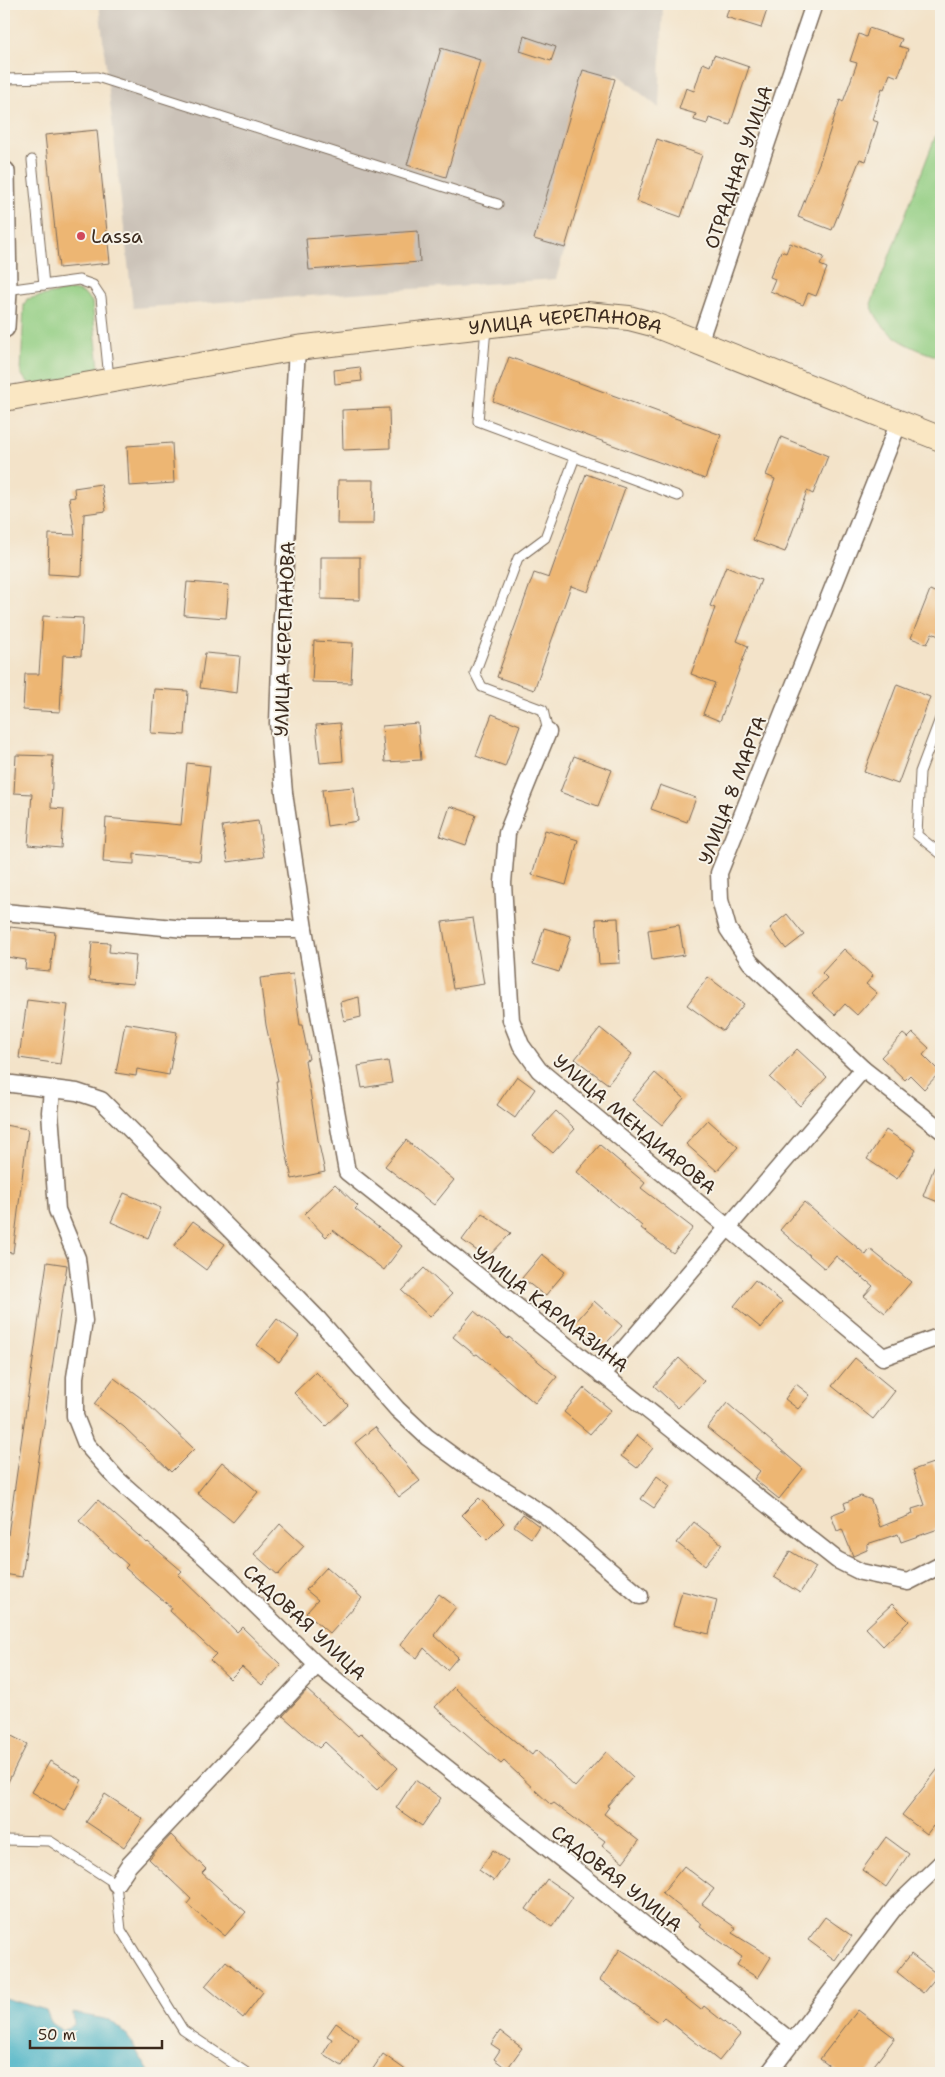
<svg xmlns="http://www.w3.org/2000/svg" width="945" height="2077" viewBox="0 0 945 2077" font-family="'Shantell Sans',sans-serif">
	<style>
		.industrial { fill: #cbc2b8 }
		.green { fill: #91cd81; stroke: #667c50 }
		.water { fill: #48b3c6; stroke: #426e72 }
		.building { fill: #edb673 }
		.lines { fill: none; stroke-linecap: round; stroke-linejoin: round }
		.service-casing { stroke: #7b6b5a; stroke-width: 11 }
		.minor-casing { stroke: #7b6b5a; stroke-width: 19 }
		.tertiary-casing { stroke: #7b6b5a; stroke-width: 24 }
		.secondary-casing { stroke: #7b6b5a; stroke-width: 26 }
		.service { stroke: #fff; stroke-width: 9 }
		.minor { stroke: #fff; stroke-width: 16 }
		.tertiary { stroke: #fff; stroke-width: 21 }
		.secondary { stroke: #fae7c3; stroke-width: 24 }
		.poi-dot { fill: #d1495b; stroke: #f7f3e8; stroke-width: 2 }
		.labels { text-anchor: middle; stroke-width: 4; stroke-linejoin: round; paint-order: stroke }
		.street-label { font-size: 19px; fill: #3b2a1e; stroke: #f7f3e8 }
		.poi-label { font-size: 19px; fill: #3b2a1e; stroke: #f7f3e8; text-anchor: start }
	</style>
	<rect width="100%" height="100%" fill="#f7f3e8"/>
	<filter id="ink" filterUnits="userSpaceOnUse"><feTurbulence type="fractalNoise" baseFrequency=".02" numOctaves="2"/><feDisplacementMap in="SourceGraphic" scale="10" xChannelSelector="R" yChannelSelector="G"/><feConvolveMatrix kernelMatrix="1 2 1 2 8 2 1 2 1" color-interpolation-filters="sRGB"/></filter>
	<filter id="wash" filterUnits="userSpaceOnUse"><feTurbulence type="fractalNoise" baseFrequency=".0096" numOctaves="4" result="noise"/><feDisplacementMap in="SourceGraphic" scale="20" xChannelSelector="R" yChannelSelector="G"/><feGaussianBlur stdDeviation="1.12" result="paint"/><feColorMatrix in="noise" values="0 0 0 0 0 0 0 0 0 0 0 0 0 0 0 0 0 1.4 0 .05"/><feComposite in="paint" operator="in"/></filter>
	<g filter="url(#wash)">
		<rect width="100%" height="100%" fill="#f3e3c9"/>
		<path class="industrial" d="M 99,4 L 663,4 L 659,108 L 616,73 L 556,279 L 133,308 Z"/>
		<g class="green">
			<path d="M 941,130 L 941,357 L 939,357 C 910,348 881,335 871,304 L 936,135 Z"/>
			<path d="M 70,290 C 80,291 86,293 92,302 L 99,368 L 95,375 L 34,385 L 26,381 L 21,373 L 24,305 L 27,299 Z"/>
		</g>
		<path class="water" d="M 4,1998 L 46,2010 L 51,2022 L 61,2030 L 74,2025 L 73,2013 L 110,2020 L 126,2034 L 150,2073 L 4,2073 Z"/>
		<g id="blocks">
			<g class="building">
				<path d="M 730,4 L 769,4 L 761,28 L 726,17 Z"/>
				<path d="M 869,28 L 902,39 L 899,46 L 908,49 L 898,77 L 890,74 L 884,89 L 882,88 L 872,120 L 878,122 L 866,161 L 860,159 L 832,230 L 798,217 L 820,161 L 840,100 L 843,102 L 857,63 L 850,61 L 859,34 L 866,37 Z"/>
				<path d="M 524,36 L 556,47 L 551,61 L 520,51 Z"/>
				<path d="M 441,48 L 480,60 L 446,177 L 407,165 Z"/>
				<path d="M 714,55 L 749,67 L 730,125 L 709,118 L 707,124 L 694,120 L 696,114 L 679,109 L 686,88 L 694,91 L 703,63 L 710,66 Z"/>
				<path d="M 583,70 L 615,79 L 565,248 L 534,239 Z"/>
				<path d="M 97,130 L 110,263 L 59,268 L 45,135 Z"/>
				<path d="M 657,139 L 702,155 L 681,217 L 636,201 Z"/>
				<path d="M 418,231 L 420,262 L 309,270 L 306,239 Z"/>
				<path d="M 790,243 L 824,257 L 820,265 L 827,268 L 816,296 L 808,293 L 803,305 L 770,291 L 775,279 L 770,277 L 781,251 L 786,253 Z"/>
				<path d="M 509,357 L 721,435 L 705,479 L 493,401 Z"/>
				<path d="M 360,367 L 362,381 L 335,384 L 334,370 Z"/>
				<path d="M 389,408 L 390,448 L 343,450 L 342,410 Z"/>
				<path d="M 781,437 L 828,456 L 813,494 L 807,491 L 785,552 L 753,540 L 775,479 L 766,475 Z"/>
				<path d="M 172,443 L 174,483 L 129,486 L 127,446 Z"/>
				<path d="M 586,474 L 625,488 L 588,592 L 571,586 L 534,690 L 497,677 L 534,573 L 549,578 Z"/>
				<path d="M 338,480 L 374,480 L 373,524 L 337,524 Z"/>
				<path d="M 101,484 L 106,511 L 84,514 L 82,576 L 48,574 L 49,534 L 75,535 L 69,498 L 75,497 L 74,488 Z"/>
				<path d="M 321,557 L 360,557 L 360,600 L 321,599 Z"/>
				<path d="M 726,566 L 761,580 L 737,641 L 748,646 L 720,721 L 703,714 L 715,683 L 691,674 L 715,608 L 710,606 Z"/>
				<path d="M 187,582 L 229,585 L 226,618 L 184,615 Z"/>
				<path d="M 930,590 L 941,595 L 941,637 L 932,633 L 927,644 L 911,638 Z"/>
				<path d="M 43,616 L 83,618 L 81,656 L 63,655 L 60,712 L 23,710 L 25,674 L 39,674 Z"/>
				<path d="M 314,641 L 353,643 L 351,683 L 312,682 Z"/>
				<path d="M 205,653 L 240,656 L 237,693 L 200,688 Z"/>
				<path d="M 897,684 L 930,697 L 898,784 L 864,772 Z"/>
				<path d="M 154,689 L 188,691 L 185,735 L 151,733 Z"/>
				<path d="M 492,714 L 520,725 L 505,767 L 476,756 Z"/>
				<path d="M 340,723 L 343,761 L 320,763 L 316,725 Z"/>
				<path d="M 418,723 L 421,760 L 385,762 L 382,726 Z"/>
				<path d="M 16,755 L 53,756 L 51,808 L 64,809 L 61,848 L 28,845 L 32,794 L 14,793 Z"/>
				<path d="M 574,756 L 612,770 L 598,806 L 560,792 Z"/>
				<path d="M 187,763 L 210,766 L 200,861 L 134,854 L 134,864 L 103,862 L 106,818 L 181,825 Z"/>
				<path d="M 660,785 L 696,798 L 687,822 L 651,809 Z"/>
				<path d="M 354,787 L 358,821 L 327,826 L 322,790 Z"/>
				<path d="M 450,806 L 476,815 L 466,845 L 440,836 Z"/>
				<path d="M 258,821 L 264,857 L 228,862 L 222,826 Z"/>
				<path d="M 545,830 L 578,840 L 566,885 L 532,875 Z"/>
				<path d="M 787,914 L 804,935 L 786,949 L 770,928 Z"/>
				<path d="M 473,918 L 484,984 L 453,989 L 442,922 Z"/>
				<path d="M 618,918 L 620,963 L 599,964 L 596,919 Z"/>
				<path d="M 679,925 L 684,955 L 652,960 L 648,930 Z"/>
				<path d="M 10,927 L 55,932 L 50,971 L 25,969 L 26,960 L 7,957 Z"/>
				<path d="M 544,928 L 571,936 L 559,972 L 533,964 Z"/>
				<path d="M 92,942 L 110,943 L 109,952 L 136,955 L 133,984 L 89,980 Z"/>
				<path d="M 844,949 L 873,976 L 866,984 L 877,993 L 857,1015 L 845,1004 L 835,1015 L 812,994 L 827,978 L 822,973 Z"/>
				<path d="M 293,974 L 300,1025 L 302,1025 L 309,1059 L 305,1060 L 318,1140 L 325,1172 L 292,1179 L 285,1147 L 276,1081 L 278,1081 L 266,1025 L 260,978 Z"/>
				<path d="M 708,977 L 744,1004 L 723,1031 L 687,1005 Z"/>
				<path d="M 359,997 L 361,1017 L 344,1021 L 340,1002 Z"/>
				<path d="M 27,1000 L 68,1005 L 60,1064 L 19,1058 Z"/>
				<path d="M 125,1023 L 177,1032 L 169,1075 L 137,1069 L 136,1076 L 116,1073 Z"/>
				<path d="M 600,1028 L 632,1054 L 608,1084 L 575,1059 Z"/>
				<path d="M 913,1033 L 929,1048 L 923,1055 L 940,1072 L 924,1089 L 910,1075 L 905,1080 L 881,1057 L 903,1034 L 908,1038 Z"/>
				<path d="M 797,1049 L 827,1077 L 800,1106 L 770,1078 Z"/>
				<path d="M 388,1061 L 392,1083 L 362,1088 L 358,1066 Z"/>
				<path d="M 655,1073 L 684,1098 L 662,1125 L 632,1100 Z"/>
				<path d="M 517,1076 L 535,1089 L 515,1118 L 497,1105 Z"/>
				<path d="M 556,1111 L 575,1129 L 553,1153 L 533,1136 Z"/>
				<path d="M 708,1120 L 738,1147 L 717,1171 L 686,1144 Z"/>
				<path d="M 4,1125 L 28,1129 L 13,1253 L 4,1252 Z"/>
				<path d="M 886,1130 L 916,1150 L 897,1179 L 867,1159 Z"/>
				<path d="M 406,1140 L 454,1180 L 434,1205 L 385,1166 Z"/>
				<path d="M 600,1145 L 645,1183 L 641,1188 L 693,1228 L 673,1253 L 641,1228 L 642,1226 L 577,1172 Z"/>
				<path d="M 940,1152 L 941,1152 L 941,1203 L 923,1196 Z"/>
				<path d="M 335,1184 L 358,1206 L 355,1209 L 402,1246 L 384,1270 L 333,1230 L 326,1237 L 304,1214 Z"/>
				<path d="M 124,1193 L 161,1208 L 148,1238 L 111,1222 Z"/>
				<path d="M 804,1202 L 866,1255 L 870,1249 L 911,1282 L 885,1313 L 864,1296 L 873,1286 L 836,1256 L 825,1269 L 780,1230 Z"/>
				<path d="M 482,1213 L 511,1233 L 487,1258 L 462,1240 Z"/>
				<path d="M 193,1221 L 225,1244 L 206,1270 L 174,1246 Z"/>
				<path d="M 542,1254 L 565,1272 L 545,1296 L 522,1278 Z"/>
				<path d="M 47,1262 L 67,1265 L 22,1577 L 4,1574 L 4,1563 Z"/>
				<path d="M 424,1268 L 452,1294 L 430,1317 L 402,1291 Z"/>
				<path d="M 755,1280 L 782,1302 L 761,1328 L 734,1306 Z"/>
				<path d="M 594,1301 L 622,1326 L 600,1350 L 573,1325 Z"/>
				<path d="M 474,1311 L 508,1339 L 509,1337 L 557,1377 L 535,1403 L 477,1354 L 475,1355 L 453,1337 Z"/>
				<path d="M 277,1319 L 299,1336 L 279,1362 L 257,1345 Z"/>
				<path d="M 679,1358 L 704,1381 L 678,1408 L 654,1386 Z"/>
				<path d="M 855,1358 L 895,1391 L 873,1419 L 832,1386 Z"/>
				<path d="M 316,1372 L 348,1405 L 326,1426 L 294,1393 Z"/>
				<path d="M 114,1378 L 141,1398 L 194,1449 L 171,1472 L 124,1427 L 94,1404 Z"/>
				<path d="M 796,1384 L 810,1395 L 798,1409 L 785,1399 Z"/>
				<path d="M 584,1388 L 611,1410 L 590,1434 L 564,1412 Z"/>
				<path d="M 727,1403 L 803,1469 L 779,1499 L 754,1479 L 760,1471 L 707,1428 Z"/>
				<path d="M 375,1427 L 420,1481 L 399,1497 L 355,1443 Z"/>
				<path d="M 637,1435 L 653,1448 L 637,1468 L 621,1456 Z"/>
				<path d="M 222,1462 L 258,1492 L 233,1522 L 197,1493 Z"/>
				<path d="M 933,1463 L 941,1486 L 941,1528 L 901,1542 L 898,1534 L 867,1544 L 867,1550 L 853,1556 L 842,1529 L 837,1531 L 831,1515 L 846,1509 L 844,1503 L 861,1496 L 871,1500 L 880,1527 L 913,1514 L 912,1509 L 925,1505 L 913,1470 Z"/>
				<path d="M 657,1476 L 670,1486 L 654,1508 L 641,1499 Z"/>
				<path d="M 479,1498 L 504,1523 L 487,1540 L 462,1515 Z"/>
				<path d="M 98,1500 L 147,1543 L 148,1542 L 182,1571 L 178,1575 L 237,1632 L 242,1627 L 281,1665 L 262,1685 L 242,1667 L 230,1679 L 210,1660 L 216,1654 L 170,1611 L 172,1608 L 125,1568 L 128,1565 L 79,1521 Z"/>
				<path d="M 523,1514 L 539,1526 L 531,1538 L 514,1526 Z"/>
				<path d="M 694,1522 L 722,1544 L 705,1565 L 677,1543 Z"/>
				<path d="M 280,1524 L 304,1546 L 278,1575 L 254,1554 Z"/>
				<path d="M 790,1551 L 816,1567 L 800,1593 L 774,1577 Z"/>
				<path d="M 327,1567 L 362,1598 L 330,1634 L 306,1613 L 318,1600 L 306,1590 Z"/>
				<path d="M 682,1591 L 717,1600 L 709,1634 L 673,1625 Z"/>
				<path d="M 439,1594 L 456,1607 L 434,1635 L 458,1657 L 447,1670 L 424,1648 L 417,1658 L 400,1645 Z"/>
				<path d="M 892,1604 L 909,1621 L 883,1646 L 866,1628 Z"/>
				<path d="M 454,1687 L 484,1716 L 532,1755 L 536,1750 L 575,1787 L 606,1752 L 633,1777 L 607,1806 L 609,1807 L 604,1814 L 639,1841 L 623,1862 L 602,1845 L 605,1841 L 554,1803 L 551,1805 L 504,1761 L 501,1764 L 435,1707 Z"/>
				<path d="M 307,1690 L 358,1736 L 361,1733 L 398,1768 L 377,1790 L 325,1742 L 319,1748 L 283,1716 Z"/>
				<path d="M 4,1732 L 27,1744 L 4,1790 Z"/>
				<path d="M 50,1761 L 82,1780 L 64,1811 L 32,1792 Z"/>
				<path d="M 941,1765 L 941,1832 L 933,1826 L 927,1834 L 902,1815 Z"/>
				<path d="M 415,1780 L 441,1798 L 422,1826 L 396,1808 Z"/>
				<path d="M 105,1794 L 143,1819 L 124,1847 L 86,1822 Z"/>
				<path d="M 171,1835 L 206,1869 L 202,1873 L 246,1912 L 225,1936 L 187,1904 L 191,1899 L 149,1859 Z"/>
				<path d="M 886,1837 L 909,1854 L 886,1887 L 862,1870 Z"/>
				<path d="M 493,1850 L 508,1861 L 494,1881 L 479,1870 Z"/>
				<path d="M 684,1866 L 714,1889 L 702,1904 L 736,1928 L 732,1933 L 771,1957 L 758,1978 L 737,1965 L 742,1957 L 700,1927 L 702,1924 L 662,1893 Z"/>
				<path d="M 547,1879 L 573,1897 L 552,1927 L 526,1909 Z"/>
				<path d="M 825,1917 L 852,1936 L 835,1960 L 808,1940 Z"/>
				<path d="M 620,1949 L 642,1963 L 701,2010 L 704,2006 L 740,2035 L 719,2061 L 664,2017 L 659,2022 L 600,1980 Z"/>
				<path d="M 911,1954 L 938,1975 L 923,1993 L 897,1972 Z"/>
				<path d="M 226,1961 L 263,1992 L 243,2018 L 205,1986 Z"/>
				<path d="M 858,2010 L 895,2038 L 868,2073 L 839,2073 L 820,2059 Z"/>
				<path d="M 336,2023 L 359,2039 L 342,2066 L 323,2054 L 332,2039 L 327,2036 Z"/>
				<path d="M 500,2031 L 522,2048 L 507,2069 L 494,2059 L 500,2050 L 491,2044 Z"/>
				<path d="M 383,2054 L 410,2073 L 370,2073 Z"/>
			</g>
		</g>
	</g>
	<g filter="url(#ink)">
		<use href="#blocks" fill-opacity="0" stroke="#7b6b5a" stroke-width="1"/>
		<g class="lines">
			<g class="service-casing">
				<g id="service">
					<path d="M 4,79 L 97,77 L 498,204"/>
					<path d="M 32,160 L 44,285"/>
					<path d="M 6,290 L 79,280 L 93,285 L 101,297 L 109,379"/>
					<path d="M 486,328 L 478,421 L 678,496"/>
					<path d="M 941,716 L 920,772 L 917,835 L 941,854"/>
					<path d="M 548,732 L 543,710 L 482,687 L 475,673 L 518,558 L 545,538 L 575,457"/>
					<path d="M 4,1840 L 50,1841 L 116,1884 L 121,1930 L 183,2030 L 247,2073"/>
				</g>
			</g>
			<g class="minor-casing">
				<g id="minor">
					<path d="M 699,343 L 814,4"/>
					<path d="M 297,348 L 281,636 L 278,723 L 284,793 L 304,929 L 347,1172 L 837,1560 L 861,1572 L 908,1582 L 941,1565"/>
					<path d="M 899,422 L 719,873 L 720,900 L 728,929 L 750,962 L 863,1069 L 941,1130"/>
					<path d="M 548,732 L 507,833 L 503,883 L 511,1020 L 521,1045 L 539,1070 L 883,1357 L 941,1336"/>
					<path d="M 4,912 L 185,929 L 304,929"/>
					<path d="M 4,1083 L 77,1092 L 101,1100 L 277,1277 L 318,1319 L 397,1409 L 427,1437 L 464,1464 L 546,1516 L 640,1596"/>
					<path d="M 52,1090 L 50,1112 L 57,1210 L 77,1258 L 84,1321 L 75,1377 L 75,1416 L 86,1444 L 117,1479 L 226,1576 L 317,1665 L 792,2042"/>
					<path d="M 602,1375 L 863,1069"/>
					<path d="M 116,1884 L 129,1865 L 317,1665"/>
					<path d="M 769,2073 L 895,1907 L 941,1863"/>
				</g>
			</g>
			<g class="tertiary-casing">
				<path id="tertiary" d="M 4,172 L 6,290 L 4,327"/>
			</g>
			<g class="secondary-casing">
				<g id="secondary">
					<path id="s1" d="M 4,399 L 297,348 L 586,314 L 629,318 L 652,324 L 941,439"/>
				</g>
			</g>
			<use href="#service" class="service"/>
			<use href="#minor" class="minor"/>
			<use href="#tertiary" class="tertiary"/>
			<use href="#secondary" class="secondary"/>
		</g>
	</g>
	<circle class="poi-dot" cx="81" cy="236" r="5"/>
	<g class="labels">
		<g class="street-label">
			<text transform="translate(738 167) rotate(-71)" y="7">ОТРАДНАЯ УЛИЦА</text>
			<text dy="7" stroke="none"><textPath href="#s1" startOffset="568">УЛИЦА ЧЕРЕПАНОВА</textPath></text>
			<text transform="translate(284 639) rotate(-88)" y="7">УЛИЦА ЧЕРЕПАНОВА</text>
			<text transform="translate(732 790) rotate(-69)" y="7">УЛИЦА 8 МАРТА</text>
			<text transform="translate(635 1124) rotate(40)" y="7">УЛИЦА МЕНДИАРОВА</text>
			<text transform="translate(551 1309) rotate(38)" y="7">УЛИЦА КАРМАЗИНА</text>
			<text transform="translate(305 1622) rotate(43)" y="7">САДОВАЯ УЛИЦА</text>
			<text transform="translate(617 1878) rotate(38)" y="7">САДОВАЯ УЛИЦА</text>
		</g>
		<g class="poi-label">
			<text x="91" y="243">Lassa</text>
		</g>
	</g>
	<rect width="945" height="2077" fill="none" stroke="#f7f3e8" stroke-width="20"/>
	<path d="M30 2040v8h132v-8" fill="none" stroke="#3b2a1e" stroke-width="2.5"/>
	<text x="38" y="2040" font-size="15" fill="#3b2a1e" stroke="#f7f3e8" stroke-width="4" paint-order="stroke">50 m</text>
</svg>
